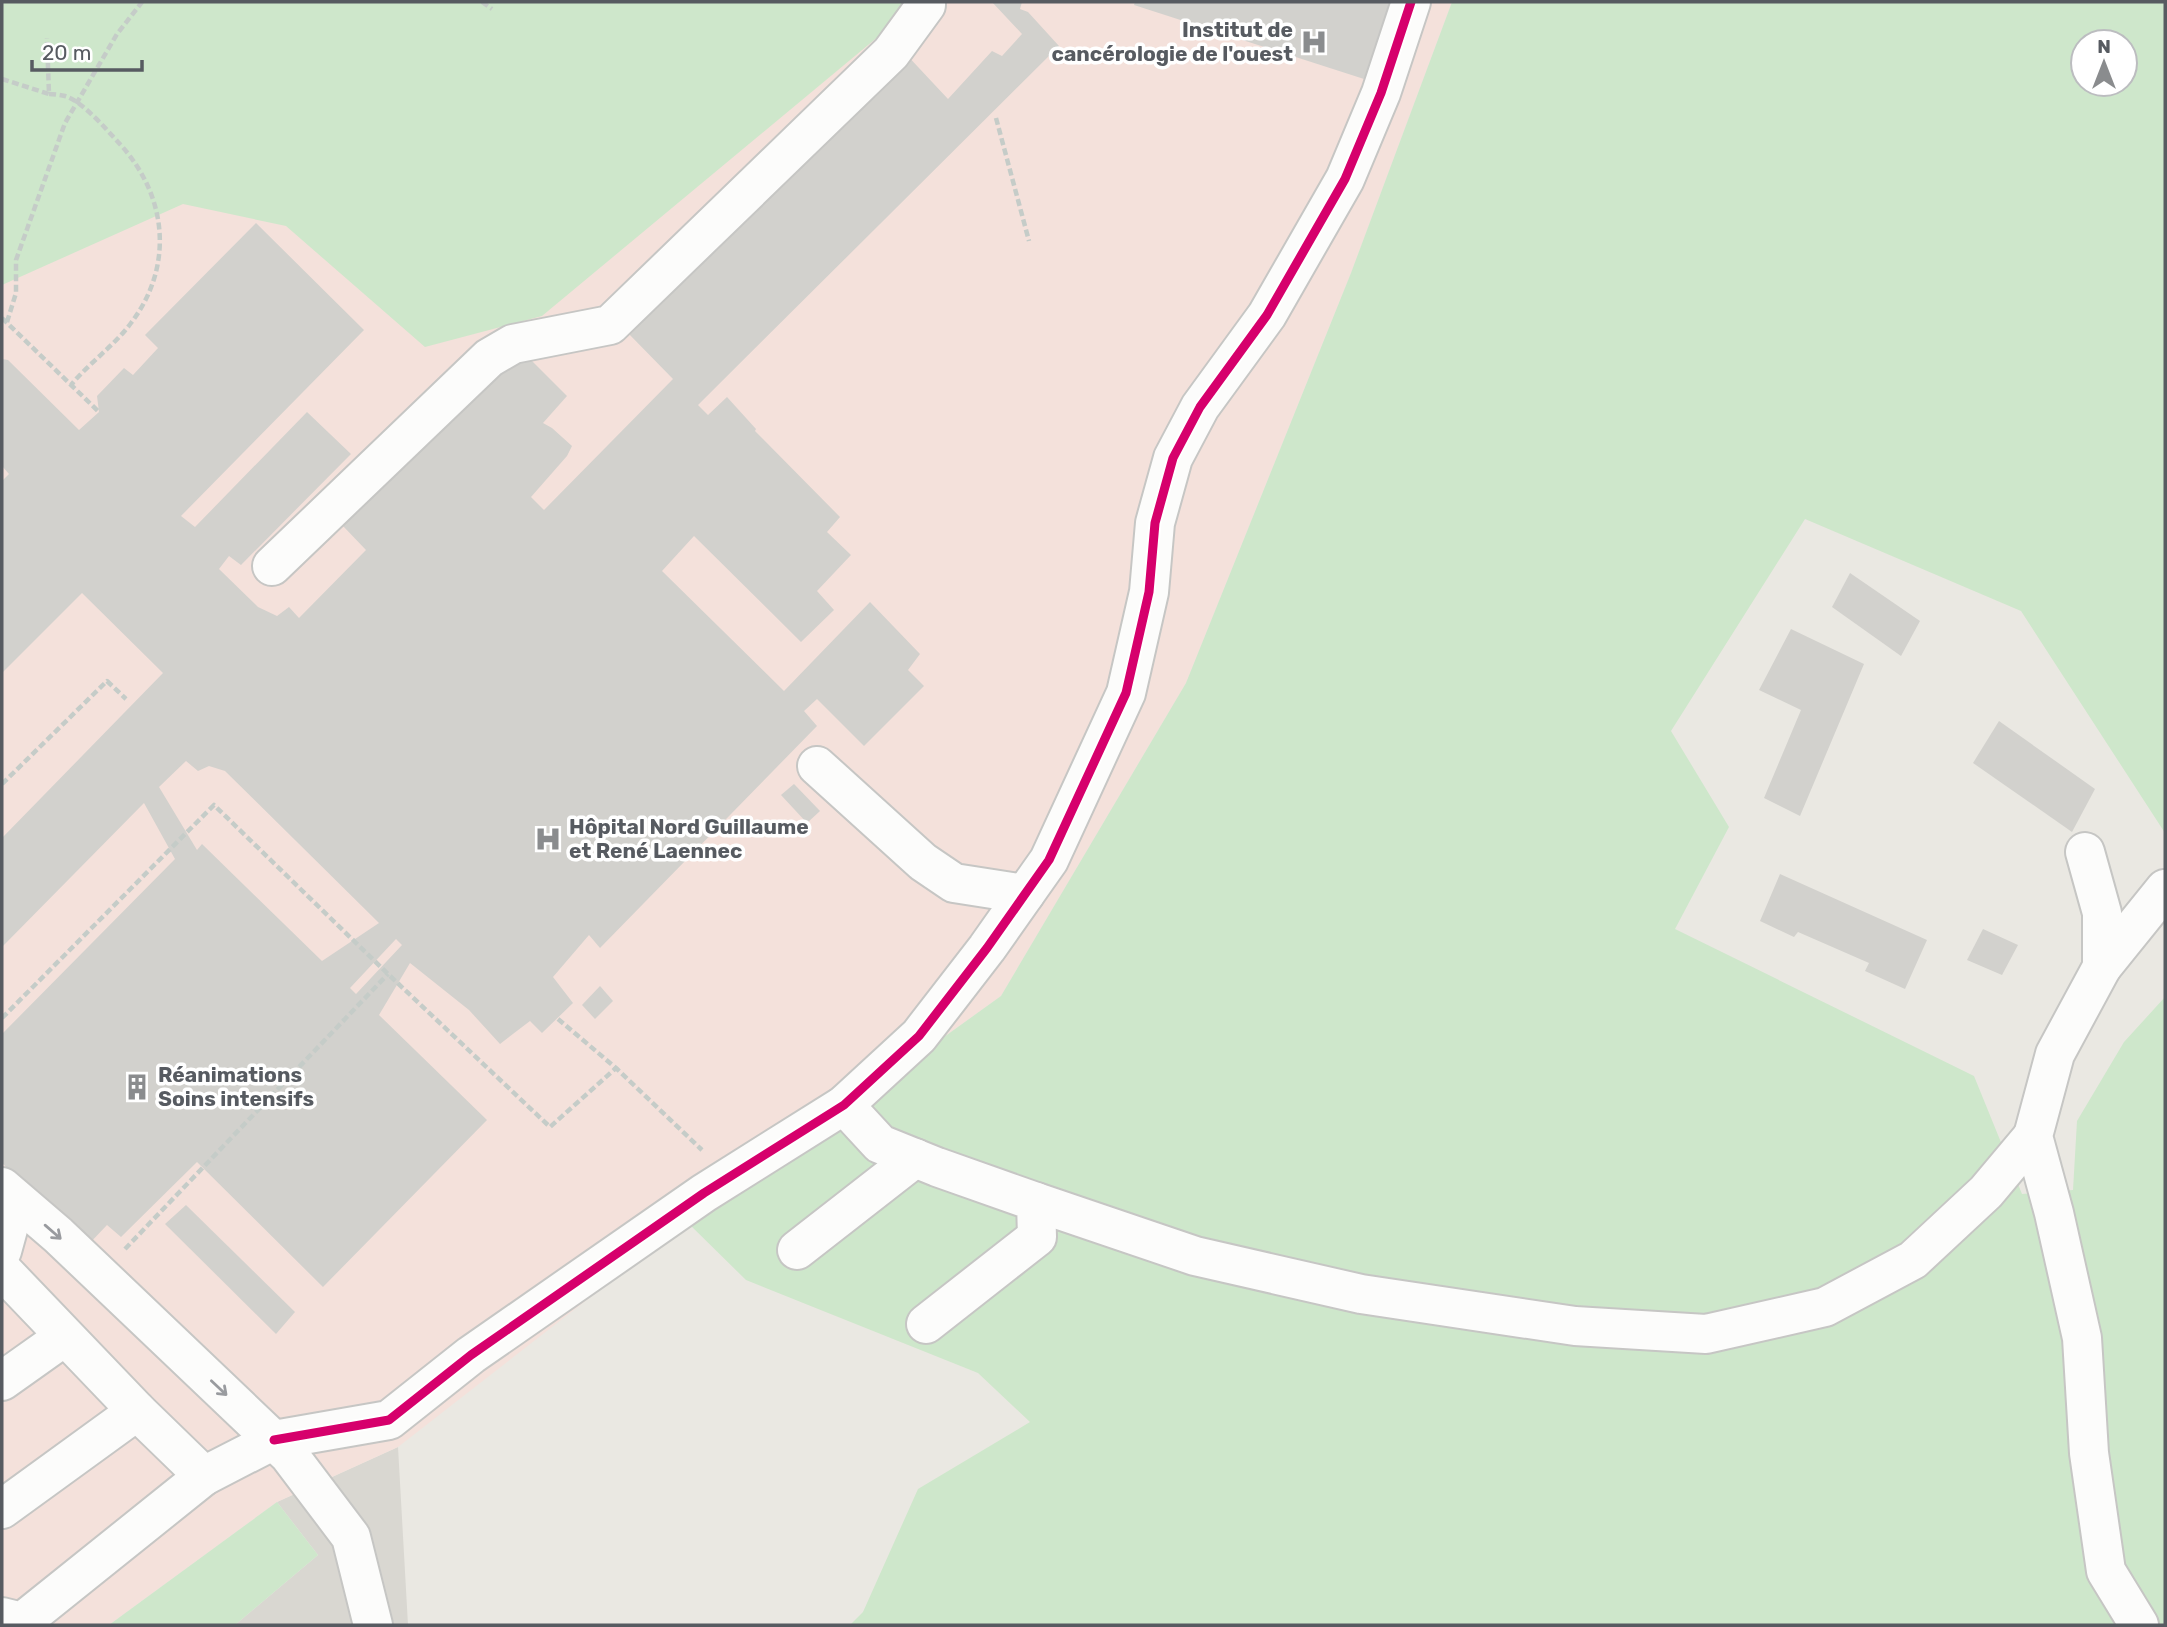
<svg xmlns="http://www.w3.org/2000/svg" width="2167" height="1627" viewBox="0 0 2167 1627" font-family="Rubik,sans-serif">
	<style>
		.industrial { fill: #d9d7d1 }
		.medical { fill: #f4e1db }
		.green { fill: #cee7cb; fill-rule: evenodd }
		.building { fill: #d2d1cd; fill-rule: evenodd }
		.lines { fill: none; stroke-linecap: round; stroke-linejoin: round }
		.minor-casing { stroke: #c6c6c4; stroke-width: 42 }
		.path { stroke: #c5ccc8; stroke-width: 4.5; stroke-dasharray: 7 3.5; stroke-linecap: butt }
		.minor { stroke: #fcfcfb; stroke-width: 38 }
		.cycleway-casing { stroke: #fff; stroke-width: 13 }
		.cycleway { stroke: #d6006c; stroke-width: 9 }
		.oneway { stroke: #999b9f }
		.labels { text-anchor: middle; stroke-width: 7; stroke-linejoin: round; paint-order: stroke }
		.poi-label { font-size: 21px; font-weight: bold; fill: #575b61; stroke: #fff; text-anchor: start }
	</style>
	<rect width="100%" height="100%" fill="#eae8e2"/>
	<path class="industrial" d="M 398,1447 L 408,1625 L 235,1625 L 318,1555 L 277,1502 Z"/>
	<path class="medical" d="M 2,2 L 1452,2 L 1351,273 L 1186,683 L 1001,996 L 687,1222 L 398,1447 L 277,1502 L 109,1625 L 2,1625 Z"/>
	<g class="green">
		<path d="M 2,2 L 913,2 L 915,6 L 542,316 L 425,347 L 286,226 L 183,204 L 2,285 Z"/>
		<path d="M 1452,2 L 2165,2 L 2165,833 L 2021,611 L 1805,519 L 1671,731 L 1729,827 L 1675,929 L 1974,1076 L 2022,1194 L 2073,1190 L 2077,1121 L 2124,1042 L 2165,997 L 2165,1625 L 850,1625 L 863,1612 L 918,1489 L 1030,1422 L 978,1373 L 746,1280 L 687,1222 L 1001,996 L 1186,683 L 1351,273 ZM 2083,42 L 2125,42 L 2125,84 L 2083,84 Z"/>
		<path d="M 277,1502 L 318,1555 L 235,1625 L 109,1625 Z"/>
	</g>
	<g class="building">
		<path d="M 992,2 L 1022,2 L 1020,9 L 1028,12 L 1059,46 L 698,405 L 708,415 L 727,397 L 756,429 L 755,431 L 840,517 L 827,532 L 851,555 L 817,591 L 834,610 L 801,642 L 694,536 L 662,571 L 784,691 L 870,602 L 920,654 L 908,670 L 924,686 L 864,746 L 817,699 L 804,711 L 817,726 L 600,948 L 589,935 L 553,977 L 573,1003 L 542,1033 L 530,1021 L 500,1044 L 469,1010 L 410,963 L 379,1015 L 487,1120 L 323,1287 L 197,1162 L 121,1237 L 107,1225 L 87,1246 L 2,1163 L 2,1034 L 175,859 L 144,803 L 2,947 L 2,838 L 163,673 L 82,593 L 2,673 L 2,481 L 9,474 L 2,466 L 2,359 L 8,360 L 79,430 L 99,412 L 97,396 L 124,368 L 133,375 L 158,348 L 145,335 L 256,223 L 364,330 L 181,516 L 195,527 L 307,412 L 351,454 L 241,565 L 229,556 L 219,569 L 258,607 L 277,616 L 289,607 L 299,618 L 366,550 L 343,526 L 521,350 L 567,396 L 543,423 L 552,428 L 572,446 L 567,456 L 531,497 L 544,510 L 673,379 L 627,332 L 904,52 L 948,99 L 992,51 L 1002,56 L 1022,34 ZM 186,761 L 198,771 L 209,766 L 225,771 L 379,923 L 322,961 L 202,844 L 197,850 L 159,787 ZM 396,939 L 402,945 L 356,994 L 350,988 Z"/>
		<path d="M 1135,2 L 1394,2 L 1364,79 L 1134,5 Z"/>
		<path d="M 1850,573 L 1920,621 L 1901,656 L 1832,607 Z"/>
		<path d="M 1791,629 L 1864,664 L 1800,816 L 1764,798 L 1801,710 L 1759,690 Z"/>
		<path d="M 1999,721 L 2095,789 L 2072,832 L 1973,763 Z"/>
		<path d="M 794,784 L 820,811 L 807,823 L 781,795 Z"/>
		<path d="M 1780,874 L 1927,940 L 1905,989 L 1865,971 L 1869,963 L 1798,932 L 1794,937 L 1760,921 Z"/>
		<path d="M 1983,929 L 2018,945 L 2002,975 L 1967,960 Z"/>
		<path d="M 600,986 L 613,1001 L 595,1019 L 582,1005 Z"/>
		<path d="M 186,1205 L 295,1312 L 276,1334 L 165,1224 Z"/>
	</g>
	<g class="lines">
		<g class="minor-casing">
			<g id="minor">
				<path d="M 272,566 L 489,358 L 513,344 L 610,325 L 891,53 L 926,5 L 926,2"/>
				<path d="M 817,766 L 923,862 L 954,883 L 1025,894"/>
				<path d="M 2085,852 L 2102,913 L 2102,967 L 2055,1054 L 2033,1136 L 2054,1213 L 2082,1338 L 2089,1453 L 2106,1571 L 2139,1625"/>
				<path d="M 2102,967 L 2165,889"/>
				<path d="M 844,1105 L 880,1144 L 937,1167 L 1036,1202 L 1037,1237 L 926,1324"/>
				<path d="M 2,1187 L 58,1235 L 289,1455 L 351,1537 L 373,1625"/>
				<path d="M 1036,1202 L 1195,1256 L 1361,1294 L 1575,1326 L 1706,1334 L 1825,1307 L 1913,1260 L 1986,1192 L 2033,1136"/>
				<path d="M 797,1250 L 915,1158"/>
				<path d="M 2,1251 L 16,1200"/>
				<path d="M 2,1270 L 137,1411 L 204,1476 L 22,1622 L 2,1617"/>
				<path d="M 2,1381 L 64,1337"/>
				<path d="M 204,1476 L 274,1440 L 389,1420 L 471,1355 L 704,1193 L 844,1105 L 919,1036 L 987,948 L 1049,860 L 1126,693 L 1149,592 L 1155,523 L 1173,458 L 1200,407 L 1267,315 L 1345,179 L 1381,93 L 1411,2"/>
				<path d="M 2,1509 L 137,1411"/>
			</g>
		</g>
		<g class="path">
			<path d="M 482,2 L 492,9"/>
			<path d="M 2,79 L 49,94 L 47,38"/>
			<path d="M 49,94 C 55,94 61,95 65,96 C 82,101 106,129 118,142 C 167,194 175,265 131,323 C 114,346 89,363 71,385"/>
			<path d="M 996,118 L 1029,241"/>
			<path d="M 2,318 L 99,412"/>
			<path d="M 7,322 L 16,293 L 16,260 L 65,123 L 117,34 L 142,2"/>
			<path d="M 2,784 L 107,681 L 126,699"/>
			<path d="M 2,1018 L 214,805 L 388,974 L 550,1127 L 616,1068"/>
			<path d="M 558,1019 L 616,1068 L 702,1150"/>
			<path d="M 125,1249 L 388,974"/>
		</g>
		<use href="#minor" class="minor"/>
		<g class="cycleway-casing">
			<path id="cycleway" d="M 274,1440 L 389,1420 L 471,1355 L 704,1193 L 844,1105 L 919,1036 L 987,948 L 1049,860 L 1126,693 L 1149,592 L 1155,523 L 1173,458 L 1200,407 L 1267,315 L 1345,179 L 1381,93 L 1411,2"/>
		</g>
		<use href="#cycleway" class="cycleway"/>
	</g>
	<defs><path id="oneway-shaft" d="M-6 0H5M1.5-3L5.5 0L1.5 3" fill="none" stroke-width="1.6" stroke-linecap="round" stroke-linejoin="round" transform="scale(1.75)"/></defs>
	<g class="oneway">
		<use href="#oneway-shaft" transform="translate(53 1232) rotate(41)"/>
		<use href="#oneway-shaft" transform="translate(219 1388) rotate(43)"/>
	</g>
	<defs>
		<g id="hospital-bare" transform="scale(2.1)"><path d="M-5-5h3v3.5h4V-5h3V5h-3V1.5h-4V5h-3Z" fill="#8a8c8e" stroke="#fff" stroke-width="2.5" paint-order="stroke"/></g>
		<g id="building-bare" transform="scale(2.1)"><path d="M-4-6H4V6H1V3H-1V6H-4ZM-2.5-4.3h1.7v1.8h-1.7ZM.8-4.3h1.7v1.8H.8ZM-2.5-1h1.7V.8h-1.7ZM.8-1h1.7V.8H.8Z" fill="#8a8c8e" stroke="#fff" stroke-width="2.5" paint-order="stroke"/></g>
	</defs>
	<g fill-rule="evenodd">
		<use href="#hospital-bare" x="1314" y="42"/>
		<use href="#hospital-bare" x="548" y="839"/>
		<use href="#building-bare" x="137" y="1087"/>
	</g>
	<g class="labels">
		<g class="poi-label">
			<text x="1293" y="37" text-anchor="end">Institut de<tspan x="1293" dy="24">cancérologie de l'ouest</tspan></text>
			<text x="569" y="834">Hôpital Nord Guillaume<tspan x="569" dy="24">et René Laennec</tspan></text>
			<text x="158" y="1082">Réanimations<tspan x="158" dy="24">Soins intensifs</tspan></text>
		</g>
	</g>
	<rect width="2167" height="1627" fill="none" stroke="#575b61" stroke-width="7"/>
	<g transform="translate(2104 63)"><circle r="33" fill="#ffffff" stroke="#bcbdc0" stroke-width="2"/>
	<path d="M0-5L12 26L0 18L-12 26Z" fill="#8a8c8e"/>
	<text y="-10" font-size="19" font-weight="bold" text-anchor="middle" fill="#575b61">N</text>
	</g>
	<path d="M32 60v10h110v-10" fill="none" stroke="#575b61" stroke-width="3.5"/>
	<text x="42" y="60" font-size="21" fill="#575b61" stroke="#ffffff" stroke-width="5" paint-order="stroke">20 m</text>
</svg>
